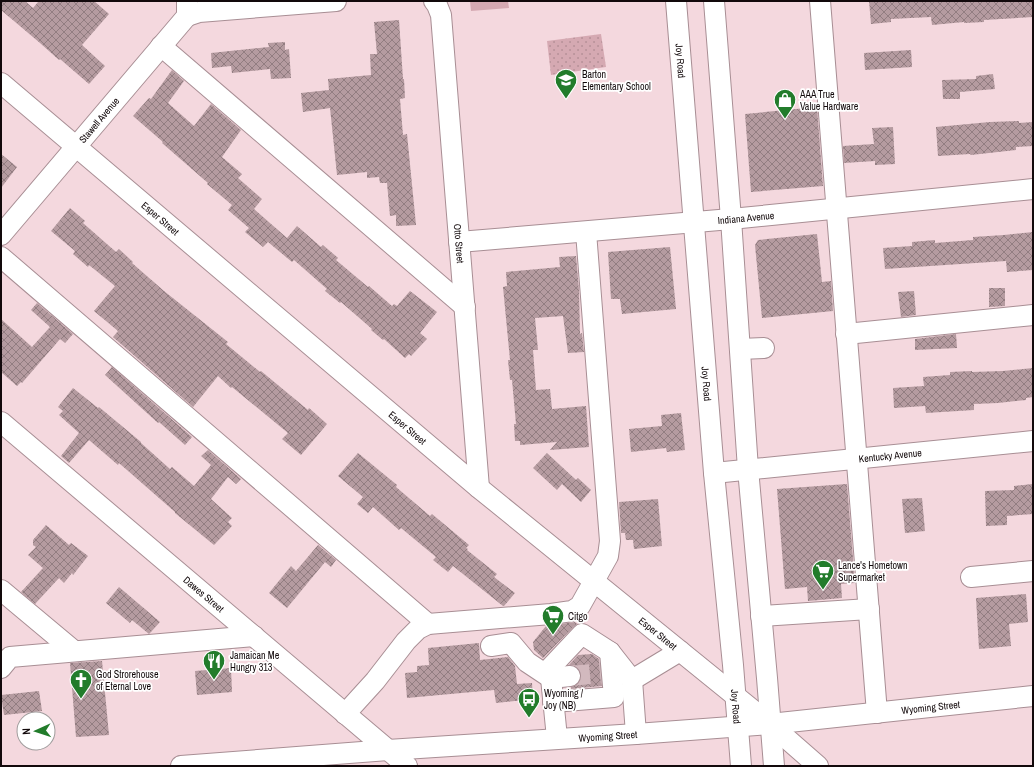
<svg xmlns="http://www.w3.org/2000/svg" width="1034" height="767" viewBox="0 0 1034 767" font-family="'Archivo Narrow',sans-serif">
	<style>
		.grass { fill: url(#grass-dots) }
		.garden { fill: #d5a9b2 }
		.building { fill: url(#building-cross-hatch) }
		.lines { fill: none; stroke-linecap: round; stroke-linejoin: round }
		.minor-tunnel { stroke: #d2b9be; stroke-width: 20; stroke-dasharray: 20 10; stroke-linecap: butt }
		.minor-casing { stroke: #a88e94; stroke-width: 22 }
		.minor { stroke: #fff; stroke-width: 20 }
		.labels { text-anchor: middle; stroke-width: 3.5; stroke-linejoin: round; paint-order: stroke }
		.street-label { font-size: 10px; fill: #12090b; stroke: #fff }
		.poi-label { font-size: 10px; fill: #12090b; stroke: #fff; text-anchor: start }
	</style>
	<defs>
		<pattern id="grass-dots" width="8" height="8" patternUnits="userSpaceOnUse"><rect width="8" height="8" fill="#d5a9b2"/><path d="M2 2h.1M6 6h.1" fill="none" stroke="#b69098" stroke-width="1.8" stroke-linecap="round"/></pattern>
		<pattern id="building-cross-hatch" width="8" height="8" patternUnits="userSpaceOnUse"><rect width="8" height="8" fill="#b59ba0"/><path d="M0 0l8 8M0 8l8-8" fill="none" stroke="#927d81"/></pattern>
	</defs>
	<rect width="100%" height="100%" fill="#f4d8de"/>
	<path class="grass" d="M 601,34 L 606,67 L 551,75 L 547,41 Z"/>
	<path class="garden" d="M 470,1 L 508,1 L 509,8 L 471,11 Z"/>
	<g class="building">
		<path d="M 1,1 L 25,1 L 33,8 L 39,1 L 94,1 L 109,14 L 82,45 L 105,66 L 89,84 L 60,59 L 59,60 L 40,43 L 1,10 Z"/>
		<path d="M 869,1 L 1033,1 L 1033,17 L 984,20 L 984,22 L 964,23 L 964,22 L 932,25 L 931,17 L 891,19 L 891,22 L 871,24 Z"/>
		<path d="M 399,20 L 403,79 L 404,79 L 405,98 L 400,99 L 403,135 L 407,134 L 416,225 L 396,226 L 396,215 L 390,216 L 387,183 L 380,183 L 379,177 L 367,178 L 367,172 L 337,175 L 330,108 L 303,112 L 301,93 L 329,90 L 328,79 L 371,75 L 370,54 L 377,54 L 374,22 Z"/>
		<path d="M 285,42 L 285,50 L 289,49 L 291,78 L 271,79 L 270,69 L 232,73 L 231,66 L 212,68 L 211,53 L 269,47 L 268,43 Z"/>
		<path d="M 911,50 L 912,67 L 865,70 L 864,53 Z"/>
		<path d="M 172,70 L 184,81 L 168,103 L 194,126 L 211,104 L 241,130 L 222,157 L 242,174 L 238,178 L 262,199 L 254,209 L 287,238 L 297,226 L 321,247 L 323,245 L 338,258 L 336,260 L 368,287 L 369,286 L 392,306 L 394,304 L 397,306 L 410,291 L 437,312 L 420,333 L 427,339 L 411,356 L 409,354 L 405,358 L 384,339 L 383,340 L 371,330 L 372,329 L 341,302 L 340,303 L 325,291 L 327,289 L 294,260 L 292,262 L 268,242 L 263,247 L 245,232 L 249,228 L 228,210 L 232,205 L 207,184 L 208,183 L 162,143 L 163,142 L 133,116 L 149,98 L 151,99 Z"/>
		<path d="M 993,74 L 995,89 L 960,92 L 960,99 L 943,99 L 942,80 L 976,79 L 976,76 Z"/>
		<path d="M 817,107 L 823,186 L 751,192 L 745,114 Z"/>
		<path d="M 1019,121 L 1019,123 L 1033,122 L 1033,146 L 1016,147 L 1016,150 L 971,155 L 970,154 L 938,156 L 936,127 L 990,122 Z"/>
		<path d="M 893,127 L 895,164 L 875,165 L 875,161 L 844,163 L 843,146 L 874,144 L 872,128 Z"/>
		<path d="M 1,154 L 17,167 L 1,188 Z"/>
		<path d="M 70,208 L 85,221 L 83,223 L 116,252 L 119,249 L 133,262 L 132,263 L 164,291 L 228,342 L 226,344 L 260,372 L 261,371 L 308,410 L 309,408 L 327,424 L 301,455 L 282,439 L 288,433 L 232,387 L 231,388 L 218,376 L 193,407 L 113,337 L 118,331 L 94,311 L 115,286 L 89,265 L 88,267 L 73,254 L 75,251 L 51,231 Z"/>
		<path d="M 1033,232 L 1033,270 L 1007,272 L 1006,261 L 885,269 L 883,248 L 912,246 L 912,242 L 935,240 L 935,243 L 973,240 L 973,237 L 1004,235 Z"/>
		<path d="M 817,234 L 822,282 L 831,281 L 833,311 L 762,318 L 755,245 L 758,240 Z"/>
		<path d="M 670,247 L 676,309 L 622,314 L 620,299 L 611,299 L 608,252 Z"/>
		<path d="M 576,256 L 579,290 L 580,334 L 582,333 L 584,352 L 568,353 L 563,316 L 535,318 L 538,350 L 533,350 L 536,390 L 550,389 L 552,409 L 586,406 L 589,447 L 550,450 L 557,442 L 520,445 L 520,441 L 515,441 L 514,424 L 516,424 L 512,380 L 510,380 L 508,360 L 510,360 L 503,287 L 507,286 L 506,272 L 560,267 L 559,257 Z"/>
		<path d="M 989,288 L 1005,288 L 1005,306 L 989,307 Z"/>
		<path d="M 914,291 L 916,315 L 901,317 L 898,292 Z"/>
		<path d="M 37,303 L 73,334 L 65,343 L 60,339 L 22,383 L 21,382 L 17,386 L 1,372 L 1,319 L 32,347 L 50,327 L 31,310 Z"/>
		<path d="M 956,334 L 957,348 L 915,350 L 915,339 Z"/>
		<path d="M 112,367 L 192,437 L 185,445 L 159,422 L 158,423 L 105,375 Z"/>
		<path d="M 1033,368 L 1033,397 L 1026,398 L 1026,400 L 998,403 L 974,404 L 974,410 L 926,413 L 925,406 L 894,408 L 893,388 L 924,386 L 923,377 L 950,375 L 950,372 L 972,371 L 972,372 L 1003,371 Z"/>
		<path d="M 73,388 L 98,408 L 99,407 L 141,442 L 141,443 L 170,469 L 172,467 L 194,486 L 211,465 L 201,456 L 208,450 L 241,479 L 236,484 L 228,477 L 211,499 L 232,518 L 228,522 L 232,526 L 214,545 L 175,513 L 175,512 L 119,463 L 118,465 L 89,440 L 69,463 L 61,456 L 79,433 L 59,415 L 63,411 L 58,407 Z"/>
		<path d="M 681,413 L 685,450 L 667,452 L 666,448 L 631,452 L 629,429 L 662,426 L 661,415 Z"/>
		<path d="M 358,453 L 397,485 L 396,487 L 430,516 L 432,514 L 469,545 L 466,548 L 468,549 L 467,550 L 497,574 L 494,577 L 515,593 L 504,606 L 503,606 L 453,566 L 448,572 L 433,560 L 436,557 L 401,528 L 399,530 L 373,507 L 368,513 L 357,504 L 363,497 L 338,476 Z"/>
		<path d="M 547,453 L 576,480 L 578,478 L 591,490 L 581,502 L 562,484 L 557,490 L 533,468 Z"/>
		<path d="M 847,484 L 855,583 L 841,584 L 842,598 L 808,601 L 807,587 L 785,589 L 777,489 Z"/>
		<path d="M 1033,484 L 1033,514 L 1007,516 L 1007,525 L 986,526 L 985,491 L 1014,490 L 1014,486 Z"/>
		<path d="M 922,498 L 925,531 L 905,533 L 902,499 Z"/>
		<path d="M 658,499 L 662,546 L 634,549 L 633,540 L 626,540 L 625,533 L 621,533 L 619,502 Z"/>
		<path d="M 46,525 L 69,545 L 71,543 L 88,556 L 73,575 L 72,573 L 64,583 L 59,578 L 35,604 L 21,592 L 43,568 L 28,555 L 36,547 L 33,545 L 33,540 Z"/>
		<path d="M 318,545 L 336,560 L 331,567 L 325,562 L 287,608 L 269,593 L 291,566 L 296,571 Z"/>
		<path d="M 119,587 L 160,622 L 150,633 L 149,634 L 132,620 L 130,623 L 106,603 Z"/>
		<path d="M 1026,594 L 1028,622 L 1009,624 L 1011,646 L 979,649 L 976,598 Z"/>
		<path d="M 575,622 L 577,624 L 574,626 L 543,658 L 534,650 L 533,642 L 546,626 Z"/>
		<path d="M 479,643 L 480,660 L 508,657 L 515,666 L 517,684 L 532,683 L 533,699 L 496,703 L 494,690 L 407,698 L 405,673 L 417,672 L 417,666 L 429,665 L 428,648 Z"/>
		<path d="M 592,654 L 599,659 L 602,686 L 571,689 L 571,687 L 576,685 L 580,681 L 581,675 L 579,669 L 574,665 L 569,665 L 578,655 Z"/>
		<path d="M 102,661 L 109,735 L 76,737 L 70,663 Z"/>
		<path d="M 231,668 L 232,692 L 197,695 L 195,671 Z"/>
		<path d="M 39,691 L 42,711 L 4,715 L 1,695 Z"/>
	</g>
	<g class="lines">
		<path class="minor-tunnel" d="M 570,676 L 602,673"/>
		<g class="minor-casing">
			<g id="minor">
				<path id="s1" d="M 434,1 L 437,5 L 441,15 L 479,488"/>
				<path id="s2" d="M 676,1 L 714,473 L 733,665 L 741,766"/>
				<path d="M 714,1 L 731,219 L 748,469 L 767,678 L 774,766"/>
				<path d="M 820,1 L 877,713"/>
				<path d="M 187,16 L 199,12 L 336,1"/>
				<path d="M 161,46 L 465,307"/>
				<path id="s3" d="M 1,83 L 479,488 L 770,724 L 818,766"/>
				<path id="s4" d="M 1,235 L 187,16 L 187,1"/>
				<path id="s5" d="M 459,242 L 731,219 L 1033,189"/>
				<path d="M 1,257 L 428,624"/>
				<path d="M 846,334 L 1033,315"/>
				<path d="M 740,349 L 764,348"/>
				<path id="s6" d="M 1,422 L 407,766"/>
				<path id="s7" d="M 714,473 L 1033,441"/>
				<path d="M 971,577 L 1033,571"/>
				<path d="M 1,590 L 74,651"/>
				<path d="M 761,616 L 869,609"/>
				<path d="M 491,646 L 511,643 L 527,662 L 551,678 L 570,676"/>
				<path d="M 1,668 L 10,657 L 254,636"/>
				<path d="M 632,680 L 680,651"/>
				<path d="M 553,702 L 614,697 L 610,652"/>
				<path d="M 345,714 L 375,681 L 406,641 L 418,629 L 428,624 L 551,614 L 572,611 L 580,606 L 608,556 L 610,541 L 586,232"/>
				<path d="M 557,738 L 550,668 L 582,634 L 610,652 L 632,680 L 636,734"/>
				<path id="s8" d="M 181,766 L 388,750 L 636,734 L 770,724 L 1033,696"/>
			</g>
		</g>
		<use href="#minor" class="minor"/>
	</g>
	<defs>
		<g id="school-pin" transform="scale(1.15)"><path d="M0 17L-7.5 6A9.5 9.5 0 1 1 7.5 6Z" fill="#227c2b" stroke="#fff"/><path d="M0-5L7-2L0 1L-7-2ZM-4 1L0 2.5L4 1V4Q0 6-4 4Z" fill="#fff"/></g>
		<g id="shop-pin" transform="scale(1.15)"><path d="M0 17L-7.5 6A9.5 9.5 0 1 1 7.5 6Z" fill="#227c2b" stroke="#fff"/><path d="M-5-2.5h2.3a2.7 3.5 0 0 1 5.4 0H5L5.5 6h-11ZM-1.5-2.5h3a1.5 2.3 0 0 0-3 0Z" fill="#fff"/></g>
		<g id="supermarket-pin" transform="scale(1.15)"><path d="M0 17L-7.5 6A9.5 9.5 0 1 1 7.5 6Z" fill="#227c2b" stroke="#fff"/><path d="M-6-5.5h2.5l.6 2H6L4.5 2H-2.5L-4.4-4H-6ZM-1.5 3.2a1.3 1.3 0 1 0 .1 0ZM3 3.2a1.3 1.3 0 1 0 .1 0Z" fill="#fff"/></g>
		<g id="restaurant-pin" transform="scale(1.15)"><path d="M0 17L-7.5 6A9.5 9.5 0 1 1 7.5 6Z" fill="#227c2b" stroke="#fff"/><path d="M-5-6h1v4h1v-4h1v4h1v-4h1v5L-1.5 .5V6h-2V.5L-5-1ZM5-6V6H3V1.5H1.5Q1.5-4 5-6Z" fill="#fff"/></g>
		<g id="church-pin" transform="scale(1.15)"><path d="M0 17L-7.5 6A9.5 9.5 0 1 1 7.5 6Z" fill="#227c2b" stroke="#fff"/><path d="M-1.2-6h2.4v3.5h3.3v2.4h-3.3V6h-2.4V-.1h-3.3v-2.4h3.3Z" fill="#fff"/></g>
		<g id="bus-pin" transform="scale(1.15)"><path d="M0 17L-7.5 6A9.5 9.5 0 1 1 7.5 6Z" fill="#227c2b" stroke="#fff"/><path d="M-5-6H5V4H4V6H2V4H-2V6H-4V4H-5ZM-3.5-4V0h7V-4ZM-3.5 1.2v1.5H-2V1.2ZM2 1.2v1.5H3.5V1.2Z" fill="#fff"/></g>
	</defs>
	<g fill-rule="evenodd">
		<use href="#school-pin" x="566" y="80"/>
		<use href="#shop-pin" x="785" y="100"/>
		<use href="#supermarket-pin" x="823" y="571"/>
		<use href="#supermarket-pin" x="553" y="616"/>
		<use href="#restaurant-pin" x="214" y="661"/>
		<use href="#church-pin" x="81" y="680"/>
		<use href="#bus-pin" x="529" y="699"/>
	</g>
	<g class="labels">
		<g class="street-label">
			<text dy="4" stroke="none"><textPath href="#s2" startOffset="60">Joy Road</textPath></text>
			<text dy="4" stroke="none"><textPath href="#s4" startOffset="151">Stawell Avenue</textPath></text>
			<text dy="4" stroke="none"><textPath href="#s5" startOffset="288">Indiana Avenue</textPath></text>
			<text dy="4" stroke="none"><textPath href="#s3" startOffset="209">Esper Street</textPath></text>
			<text dy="4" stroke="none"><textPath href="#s1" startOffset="245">Otto Street</textPath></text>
			<text dy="4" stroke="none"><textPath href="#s2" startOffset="384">Joy Road</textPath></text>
			<text dy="4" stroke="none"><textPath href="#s3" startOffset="533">Esper Street</textPath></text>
			<text dy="4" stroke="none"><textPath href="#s7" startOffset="177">Kentucky Avenue</textPath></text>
			<text dy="4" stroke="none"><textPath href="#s6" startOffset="266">Dawes Street</textPath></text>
			<text dy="4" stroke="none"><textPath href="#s3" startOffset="857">Esper Street</textPath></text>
			<text dy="4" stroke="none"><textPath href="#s2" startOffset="708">Joy Road</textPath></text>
			<text dy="4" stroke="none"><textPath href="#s8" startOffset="752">Wyoming Street</textPath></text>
			<text dy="4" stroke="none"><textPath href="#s8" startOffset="428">Wyoming Street</textPath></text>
		</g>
		<g class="poi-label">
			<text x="582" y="78">Barton<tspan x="582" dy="12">Elementary School</tspan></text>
			<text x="800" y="98">AAA True<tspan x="800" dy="12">Value Hardware</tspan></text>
			<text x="838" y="569">Lance's Hometown<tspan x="838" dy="12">Supermarket</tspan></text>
			<text x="568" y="620">Citgo</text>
			<text x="230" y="659">Jamaican Me<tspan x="230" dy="12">Hungry 313</tspan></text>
			<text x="96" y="678">God Strorehouse<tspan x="96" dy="12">of Eternal Love</tspan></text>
			<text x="544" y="697">Wyoming /<tspan x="544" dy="12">Joy (NB)</tspan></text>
		</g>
	</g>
	<rect width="1034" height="767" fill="none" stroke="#12090b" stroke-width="4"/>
	<g transform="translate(36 731) rotate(267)"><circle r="19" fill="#ffffff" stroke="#a09d9d"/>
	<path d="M0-3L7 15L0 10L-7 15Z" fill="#227c2b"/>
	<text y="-6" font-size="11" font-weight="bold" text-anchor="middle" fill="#12090b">N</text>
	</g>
</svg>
